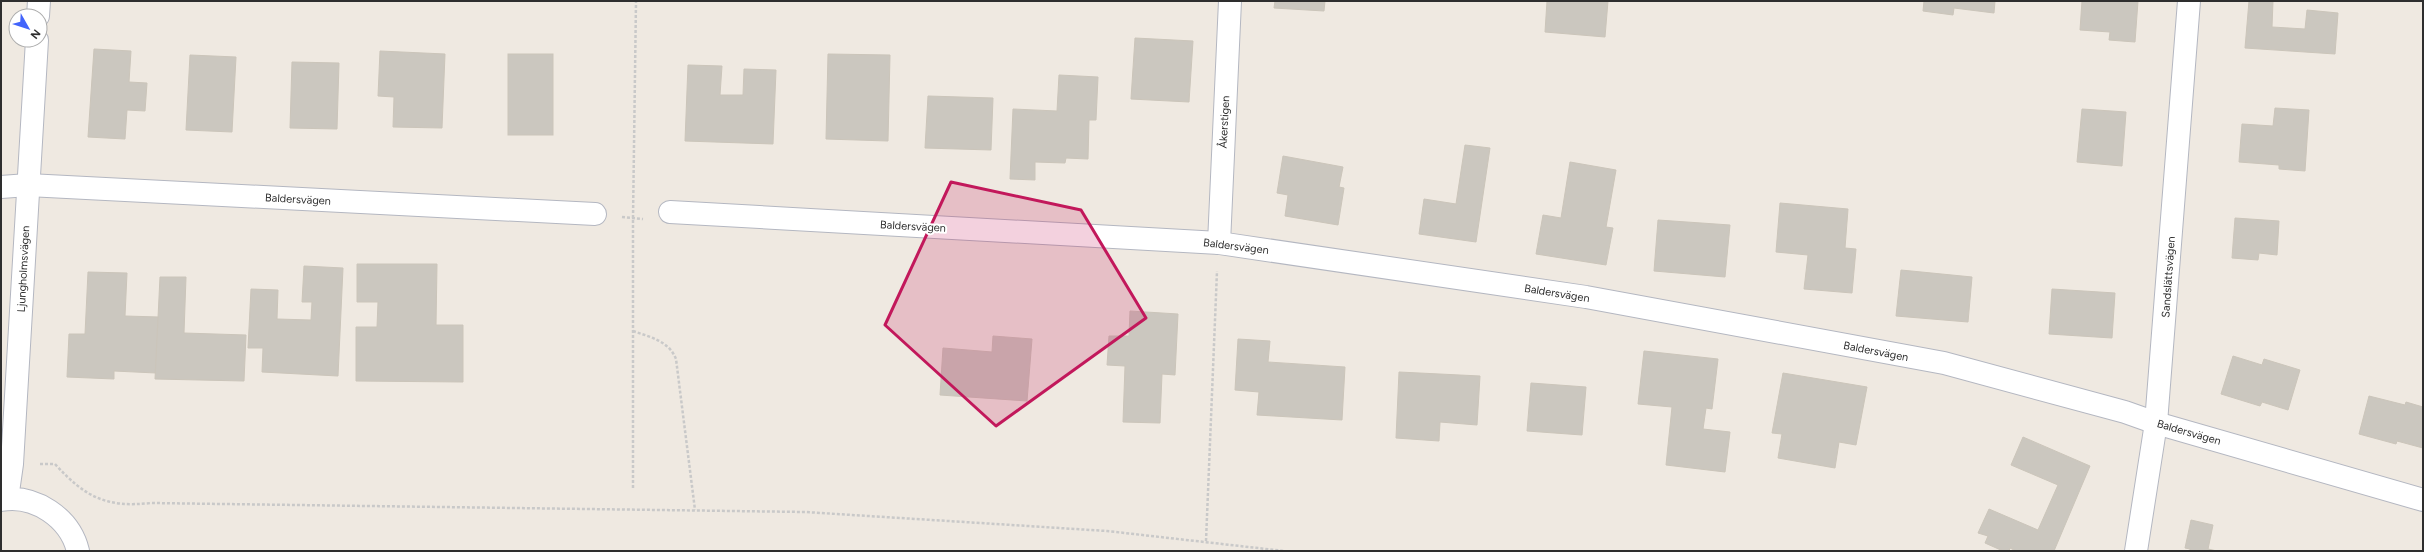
<svg xmlns="http://www.w3.org/2000/svg" width="2424" height="552" viewBox="0 0 2424 552" font-family="Figtree,sans-serif">
	<style>
		.building { fill: #cbc7bf; stroke: #cbc5ba }
		.lines { fill: none; stroke-linecap: round; stroke-linejoin: round }
		.street-casing { stroke: #b4b7c1; stroke-width: 24 }
		.secondary-casing { stroke: #b4b7c1; stroke-width: 24 }
		.path { stroke: #c9c9c9; stroke-width: 2.5; stroke-dasharray: 3 2; stroke-linecap: butt }
		.street { stroke: #fff; stroke-width: 22 }
		.secondary { stroke: #fff; stroke-width: 22 }
		.marked { fill: #c2185b; fill-opacity: 0.2; stroke: #c2185b; stroke-width: 3; stroke-linejoin: round }
		.labels { text-anchor: middle; stroke-width: 4; stroke-linejoin: round; paint-order: stroke }
		.street-label { font-size: 11px; fill: #2e2e2e; stroke: #fff }
	</style>
	<rect width="100%" height="100%" fill="#efe9e1"/>
	<g class="building">
		<path d="M 1275,1 L 1325,1 L 1324,11 L 1274,8 Z"/>
		<path d="M 1547,1 L 1608,1 L 1605,37 L 1545,32 Z"/>
		<path d="M 1924,1 L 1995,1 L 1994,13 L 1954,8 L 1953,15 L 1923,11 Z"/>
		<path d="M 2082,1 L 2138,1 L 2135,42 L 2109,40 L 2110,32 L 2080,30 Z"/>
		<path d="M 2249,1 L 2273,1 L 2272,27 L 2305,29 L 2307,10 L 2338,13 L 2335,54 L 2245,48 Z"/>
		<path d="M 1135,38 L 1193,41 L 1189,102 L 1131,99 Z"/>
		<path d="M 94,49 L 131,51 L 129,82 L 147,83 L 145,111 L 127,110 L 125,139 L 88,137 Z"/>
		<path d="M 380,51 L 445,54 L 442,128 L 393,127 L 394,97 L 378,96 Z"/>
		<rect x="508" y="54" width="45" height="81"/>
		<path d="M 828,54 L 890,55 L 888,141 L 826,139 Z"/>
		<path d="M 190,55 L 236,57 L 232,132 L 186,130 Z"/>
		<path d="M 292,62 L 339,63 L 337,129 L 290,128 Z"/>
		<path d="M 688,65 L 722,66 L 720,95 L 743,95 L 744,69 L 776,70 L 773,144 L 685,141 Z"/>
		<path d="M 1059,75 L 1098,77 L 1096,120 L 1089,120 L 1088,159 L 1066,158 L 1065,163 L 1035,162 L 1035,180 L 1010,179 L 1013,109 L 1057,111 Z"/>
		<path d="M 928,96 L 993,98 L 991,150 L 925,148 Z"/>
		<path d="M 2275,108 L 2309,110 L 2305,171 L 2279,169 L 2279,165 L 2239,162 L 2242,124 L 2273,126 Z"/>
		<path d="M 2082,109 L 2126,112 L 2122,166 L 2077,162 Z"/>
		<path d="M 1465,145 L 1490,148 L 1476,242 L 1419,234 L 1424,199 L 1456,204 Z"/>
		<path d="M 1283,156 L 1343,167 L 1339,187 L 1344,188 L 1338,225 L 1285,216 L 1288,195 L 1277,193 Z"/>
		<path d="M 1570,162 L 1616,170 L 1606,227 L 1613,228 L 1606,265 L 1536,254 L 1543,215 L 1561,218 Z"/>
		<path d="M 1780,203 L 1848,209 L 1845,248 L 1856,249 L 1852,293 L 1804,289 L 1808,255 L 1776,252 Z"/>
		<path d="M 2235,218 L 2279,221 L 2277,255 L 2259,253 L 2258,260 L 2232,258 Z"/>
		<path d="M 1658,220 L 1730,225 L 1725,277 L 1654,271 Z"/>
		<path d="M 357,264 L 437,264 L 436,325 L 463,325 L 463,382 L 356,381 L 356,327 L 377,327 L 378,302 L 357,302 Z"/>
		<path d="M 304,266 L 343,268 L 338,376 L 262,372 L 263,348 L 248,348 L 251,289 L 278,290 L 277,319 L 311,320 L 312,302 L 302,302 Z"/>
		<path d="M 1901,270 L 1972,277 L 1968,322 L 1896,316 Z"/>
		<path d="M 88,272 L 127,273 L 125,316 L 159,317 L 156,373 L 114,371 L 114,379 L 67,377 L 69,334 L 85,334 Z"/>
		<path d="M 160,277 L 186,277 L 184,333 L 246,335 L 244,381 L 155,379 Z"/>
		<path d="M 2052,289 L 2115,293 L 2112,338 L 2049,334 Z"/>
		<path d="M 1130,311 L 1178,314 L 1175,375 L 1162,374 L 1160,423 L 1123,422 L 1125,366 L 1107,365 L 1109,336 L 1129,336 Z"/>
		<path d="M 993,336 L 1032,339 L 1027,401 L 940,395 L 943,348 L 992,352 Z"/>
		<path d="M 1238,339 L 1270,341 L 1268,362 L 1345,367 L 1342,420 L 1257,415 L 1259,392 L 1235,390 Z"/>
		<path d="M 1644,351 L 1718,359 L 1712,409 L 1706,408 L 1703,429 L 1730,432 L 1725,472 L 1666,465 L 1672,407 L 1638,404 Z"/>
		<path d="M 2233,356 L 2262,365 L 2264,359 L 2300,370 L 2288,410 L 2262,402 L 2260,406 L 2221,394 Z"/>
		<path d="M 1399,372 L 1480,376 L 1477,425 L 1440,422 L 1439,441 L 1396,438 Z"/>
		<path d="M 1783,373 L 1867,387 L 1856,445 L 1839,442 L 1835,468 L 1778,458 L 1782,434 L 1772,433 Z"/>
		<path d="M 1531,383 L 1586,387 L 1582,435 L 1527,431 Z"/>
		<path d="M 2369,396 L 2405,405 L 2406,402 L 2423,407 L 2423,448 L 2397,441 L 2396,444 L 2359,434 Z"/>
		<path d="M 2023,437 L 2090,466 L 2054,551 L 2016,551 L 2010,548 L 2009,551 L 2003,551 L 1985,543 L 1988,536 L 1978,533 L 1989,509 L 2038,530 L 2058,485 L 2011,465 Z"/>
		<path d="M 2191,520 L 2213,525 L 2208,549 L 2217,551 L 2190,551 L 2190,549 L 2185,548 Z"/>
	</g>
	<g class="lines">
		<g class="street-casing">
			<g id="street">
				<path d="M 38,16 L 39,1"/>
				<path d="M 1,187 L 28,185 L 595,214"/>
				<path d="M 670,212 L 1219,243 L 1586,297 L 1944,363 L 2125,412 L 2156,423 L 2423,500"/>
				<path d="M 1219,243 L 1230,1"/>
				<path d="M 7,499 L 12,464 L 37,40"/>
				<path d="M 2136,551 L 2156,423 L 2189,1"/>
			</g>
		</g>
		<g class="secondary-casing">
			<path id="secondary" d="M 1,500 C 35,494 70,518 78,551"/>
		</g>
		<g class="path">
			<path d="M 622,217 L 643,219"/>
			<path d="M 633,331 C 650,337 669,341 676,359 L 695,510"/>
			<path d="M 40,464 L 55,464 C 85,497 106,508 151,503 L 805,512 L 1107,531 L 1284,551"/>
			<path d="M 633,488 L 633,219 L 636,1"/>
			<path d="M 1206,541 L 1217,271"/>
		</g>
		<use href="#street" class="street"/>
		<use href="#secondary" class="secondary"/>
	</g>
	<path class="marked" d="M 951,182 L 1081,210 L 1146,318 L 996,426 L 885,325 Z"/>
	<g class="labels">
		<g class="street-label">
			<text transform="translate(1224 122) rotate(-87)" y="4">Åkerstigen</text>
			<text transform="translate(298 199) rotate(3)" y="4">Baldersvägen</text>
			<text transform="translate(913 226) rotate(3)" y="4">Baldersvägen</text>
			<text transform="translate(1236 246) rotate(7)" y="4">Baldersvägen</text>
			<text transform="translate(23 269) rotate(-87)" y="4">Ljungholmsvägen</text>
			<text transform="translate(2168 277) rotate(-86)" y="4">Sandslättsvägen</text>
			<text transform="translate(1557 293) rotate(9)" y="4">Baldersvägen</text>
			<text transform="translate(1876 351) rotate(11)" y="4">Baldersvägen</text>
			<text transform="translate(2189 432) rotate(16)" y="4">Baldersvägen</text>
		</g>
	</g>
	<rect width="2424" height="552" fill="none" stroke="#2e2e2e" stroke-width="4"/>
	<g transform="translate(28 28) rotate(129)"><circle r="19" fill="#ffffff" stroke="#ababab"/>
	<path d="M0-3L7 15L0 10L-7 15Z" fill="#4264fb"/>
	<text y="-6" font-size="11" font-weight="bold" text-anchor="middle" fill="#2e2e2e">N</text>
	</g>
</svg>
